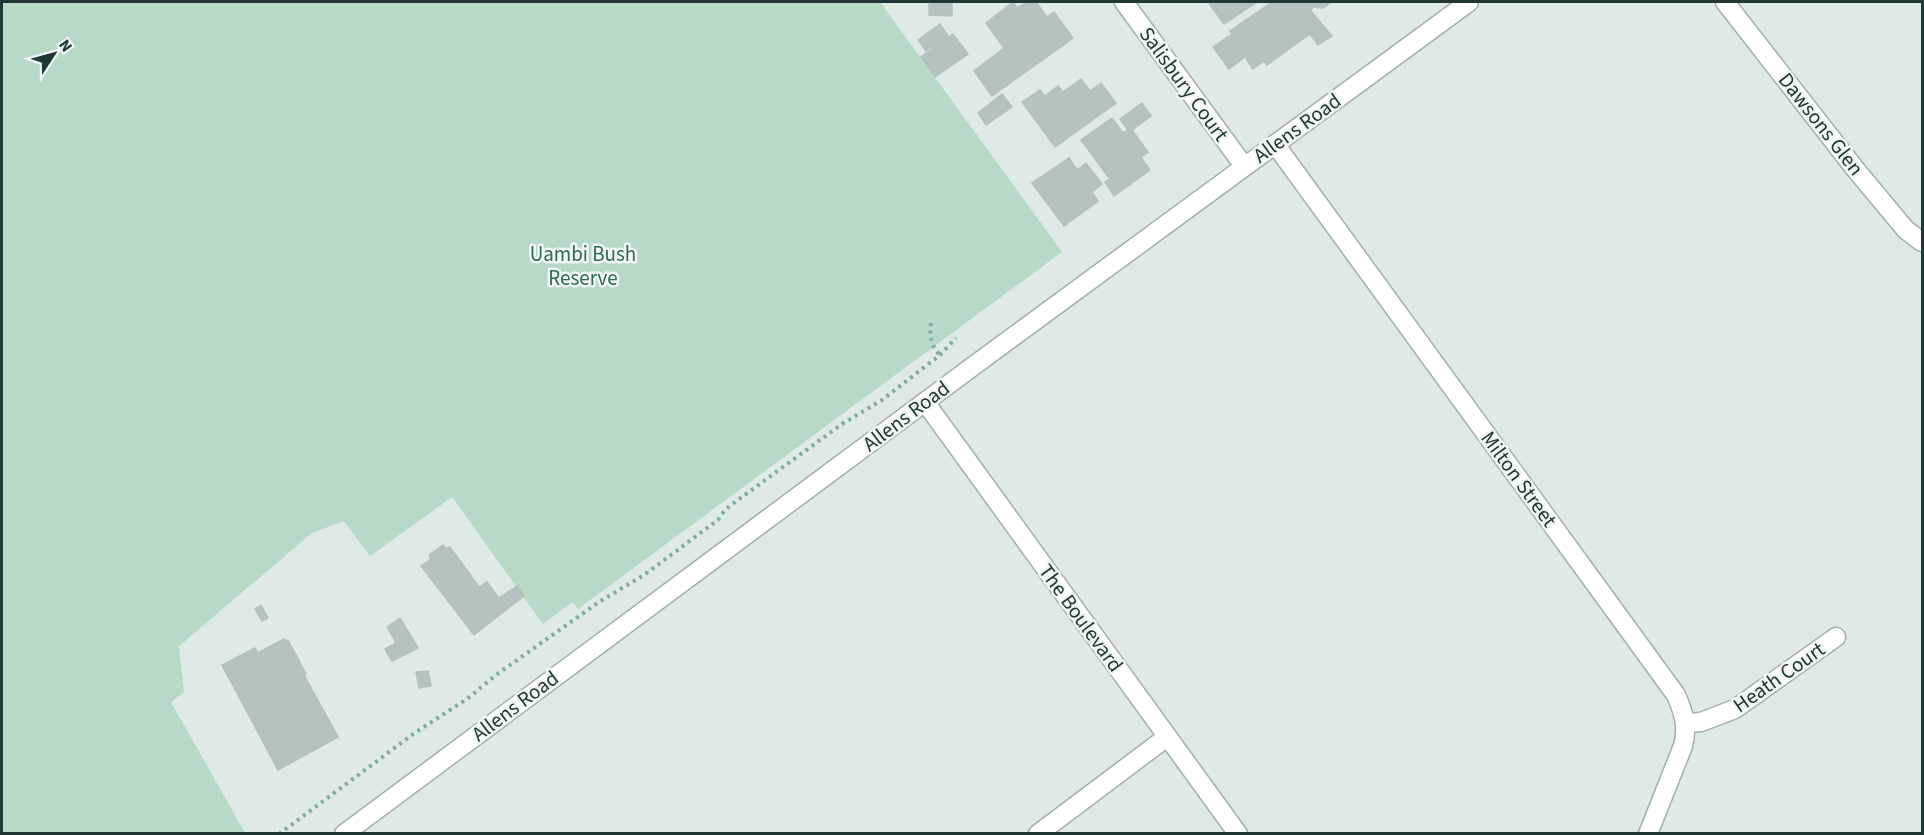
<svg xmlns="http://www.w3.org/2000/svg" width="1924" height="835" viewBox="0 0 1924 835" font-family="'Source Sans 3',sans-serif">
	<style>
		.green { fill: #b9d9c7 }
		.building { fill: #b4c3c0; stroke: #b2c2be; stroke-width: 1.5 }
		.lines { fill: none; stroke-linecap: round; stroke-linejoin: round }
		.minor-casing { stroke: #a2b0ad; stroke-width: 21 }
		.path { stroke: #81aaa5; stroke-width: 4; stroke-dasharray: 3 4.5; stroke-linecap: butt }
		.minor { stroke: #fff; stroke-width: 18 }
		.labels { text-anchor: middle; stroke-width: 5; stroke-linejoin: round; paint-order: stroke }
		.street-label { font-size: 21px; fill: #213735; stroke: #eff6f4 }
		.park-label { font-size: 21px; fill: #2f6b51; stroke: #eff6f4 }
	</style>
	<rect width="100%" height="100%" fill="#dfe9e6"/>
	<path class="green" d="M 2,2 L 880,2 L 1062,252 L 578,609 L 573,602 L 543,624 L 452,497 L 370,556 L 344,521 L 312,533 L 179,646 L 184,692 L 171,702 L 245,833 L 2,834 Z"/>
	<g class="building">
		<path d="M 929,2 L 952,2 L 952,16 L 929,15 Z"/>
		<path d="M 1013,2 L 1017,8 L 1027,2 L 1036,2 L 1047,17 L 1054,12 L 1073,38 L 992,96 L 974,71 L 1004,48 L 986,23 Z"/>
		<path d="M 1208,2 L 1257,2 L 1224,24 Z"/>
		<path d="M 1272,2 L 1332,2 L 1323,8 L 1314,7 L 1310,10 L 1332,36 L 1318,45 L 1310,34 L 1267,65 L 1264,61 L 1253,69 L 1245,57 L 1229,69 L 1213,47 L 1232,34 L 1230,31 Z"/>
		<path d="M 940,24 L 948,36 L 926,51 L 918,40 Z"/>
		<path d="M 953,34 L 968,54 L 935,77 L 921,57 Z"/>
		<path d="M 1081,79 L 1090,91 L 1101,83 L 1116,103 L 1055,147 L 1022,102 L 1040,90 L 1045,96 L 1058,86 L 1063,92 Z"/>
		<path d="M 1002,94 L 1012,107 L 986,125 L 978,113 Z"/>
		<path d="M 1142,103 L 1151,116 L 1132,130 L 1148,152 L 1141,157 L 1150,170 L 1114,196 L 1105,182 L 1110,179 L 1081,140 L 1112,118 L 1123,133 L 1128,130 L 1120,119 Z"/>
		<path d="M 1069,158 L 1077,170 L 1086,163 L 1102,184 L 1092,192 L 1098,201 L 1064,226 L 1032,183 Z"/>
		<path d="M 443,545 L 446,549 L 450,547 L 479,587 L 487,582 L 499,598 L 517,586 L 524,596 L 474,635 L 421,566 L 431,559 L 429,555 Z"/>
		<path d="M 261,605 L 268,618 L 262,621 L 255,609 Z"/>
		<path d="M 400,618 L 418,648 L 392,661 L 385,649 L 396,643 L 387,627 Z"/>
		<path d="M 284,639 L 286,641 L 288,640 L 306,674 L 304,675 L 338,737 L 278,770 L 222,665 L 255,648 L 258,653 Z"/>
		<path d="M 428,671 L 431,686 L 419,688 L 416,672 Z"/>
	</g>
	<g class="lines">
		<g class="minor-casing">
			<g id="minor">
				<path d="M 1124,2 L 1244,166"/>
				<path d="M 1725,2 L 1856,170 L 1906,230 L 1922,242"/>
				<path d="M 1275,144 L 1676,695 C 1684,713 1688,727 1683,746 L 1648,834"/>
				<path d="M 925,402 L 1238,834"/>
				<path d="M 1686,723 L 1701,722 L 1735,709 L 1836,637"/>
				<path d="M 344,834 L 976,364 L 1469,2"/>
				<path d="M 1038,834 L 1167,737"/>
			</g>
		</g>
		<g class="path">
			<path d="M 931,323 C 929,335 931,346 940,355"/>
			<path d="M 279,834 L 416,732 L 467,699 L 496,675 L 599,602 L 644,575 L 718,520 L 724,511 L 731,505 L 842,424 L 882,400 L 940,355 L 956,338"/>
		</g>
		<use href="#minor" class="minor"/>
	</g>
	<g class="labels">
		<g class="street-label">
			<text transform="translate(1184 84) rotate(54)" y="7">Salisbury Court</text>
			<text transform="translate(1821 124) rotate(52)" y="7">Dawsons Glen</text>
			<text transform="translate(1297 128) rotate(-36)" y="7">Allens Road</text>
			<text transform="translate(906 416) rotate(-37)" y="7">Allens Road</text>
			<text transform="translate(1519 479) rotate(54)" y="7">Milton Street</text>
			<text transform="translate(1081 618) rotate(54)" y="7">The Boulevard</text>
			<text transform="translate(1779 677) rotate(-35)" y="7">Heath Court</text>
			<text transform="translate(515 706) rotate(-37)" y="7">Allens Road</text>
		</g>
		<g class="park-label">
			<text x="583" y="261">Uambi Bush<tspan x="583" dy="24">Reserve</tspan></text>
		</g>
	</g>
	<rect width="1924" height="835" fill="none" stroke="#213735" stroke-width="6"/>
	<g transform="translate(54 54) rotate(54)" stroke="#eff6f4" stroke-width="4.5" paint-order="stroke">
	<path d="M0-4.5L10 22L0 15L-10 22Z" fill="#213735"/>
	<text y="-9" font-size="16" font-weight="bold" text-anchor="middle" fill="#213735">N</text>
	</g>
</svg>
